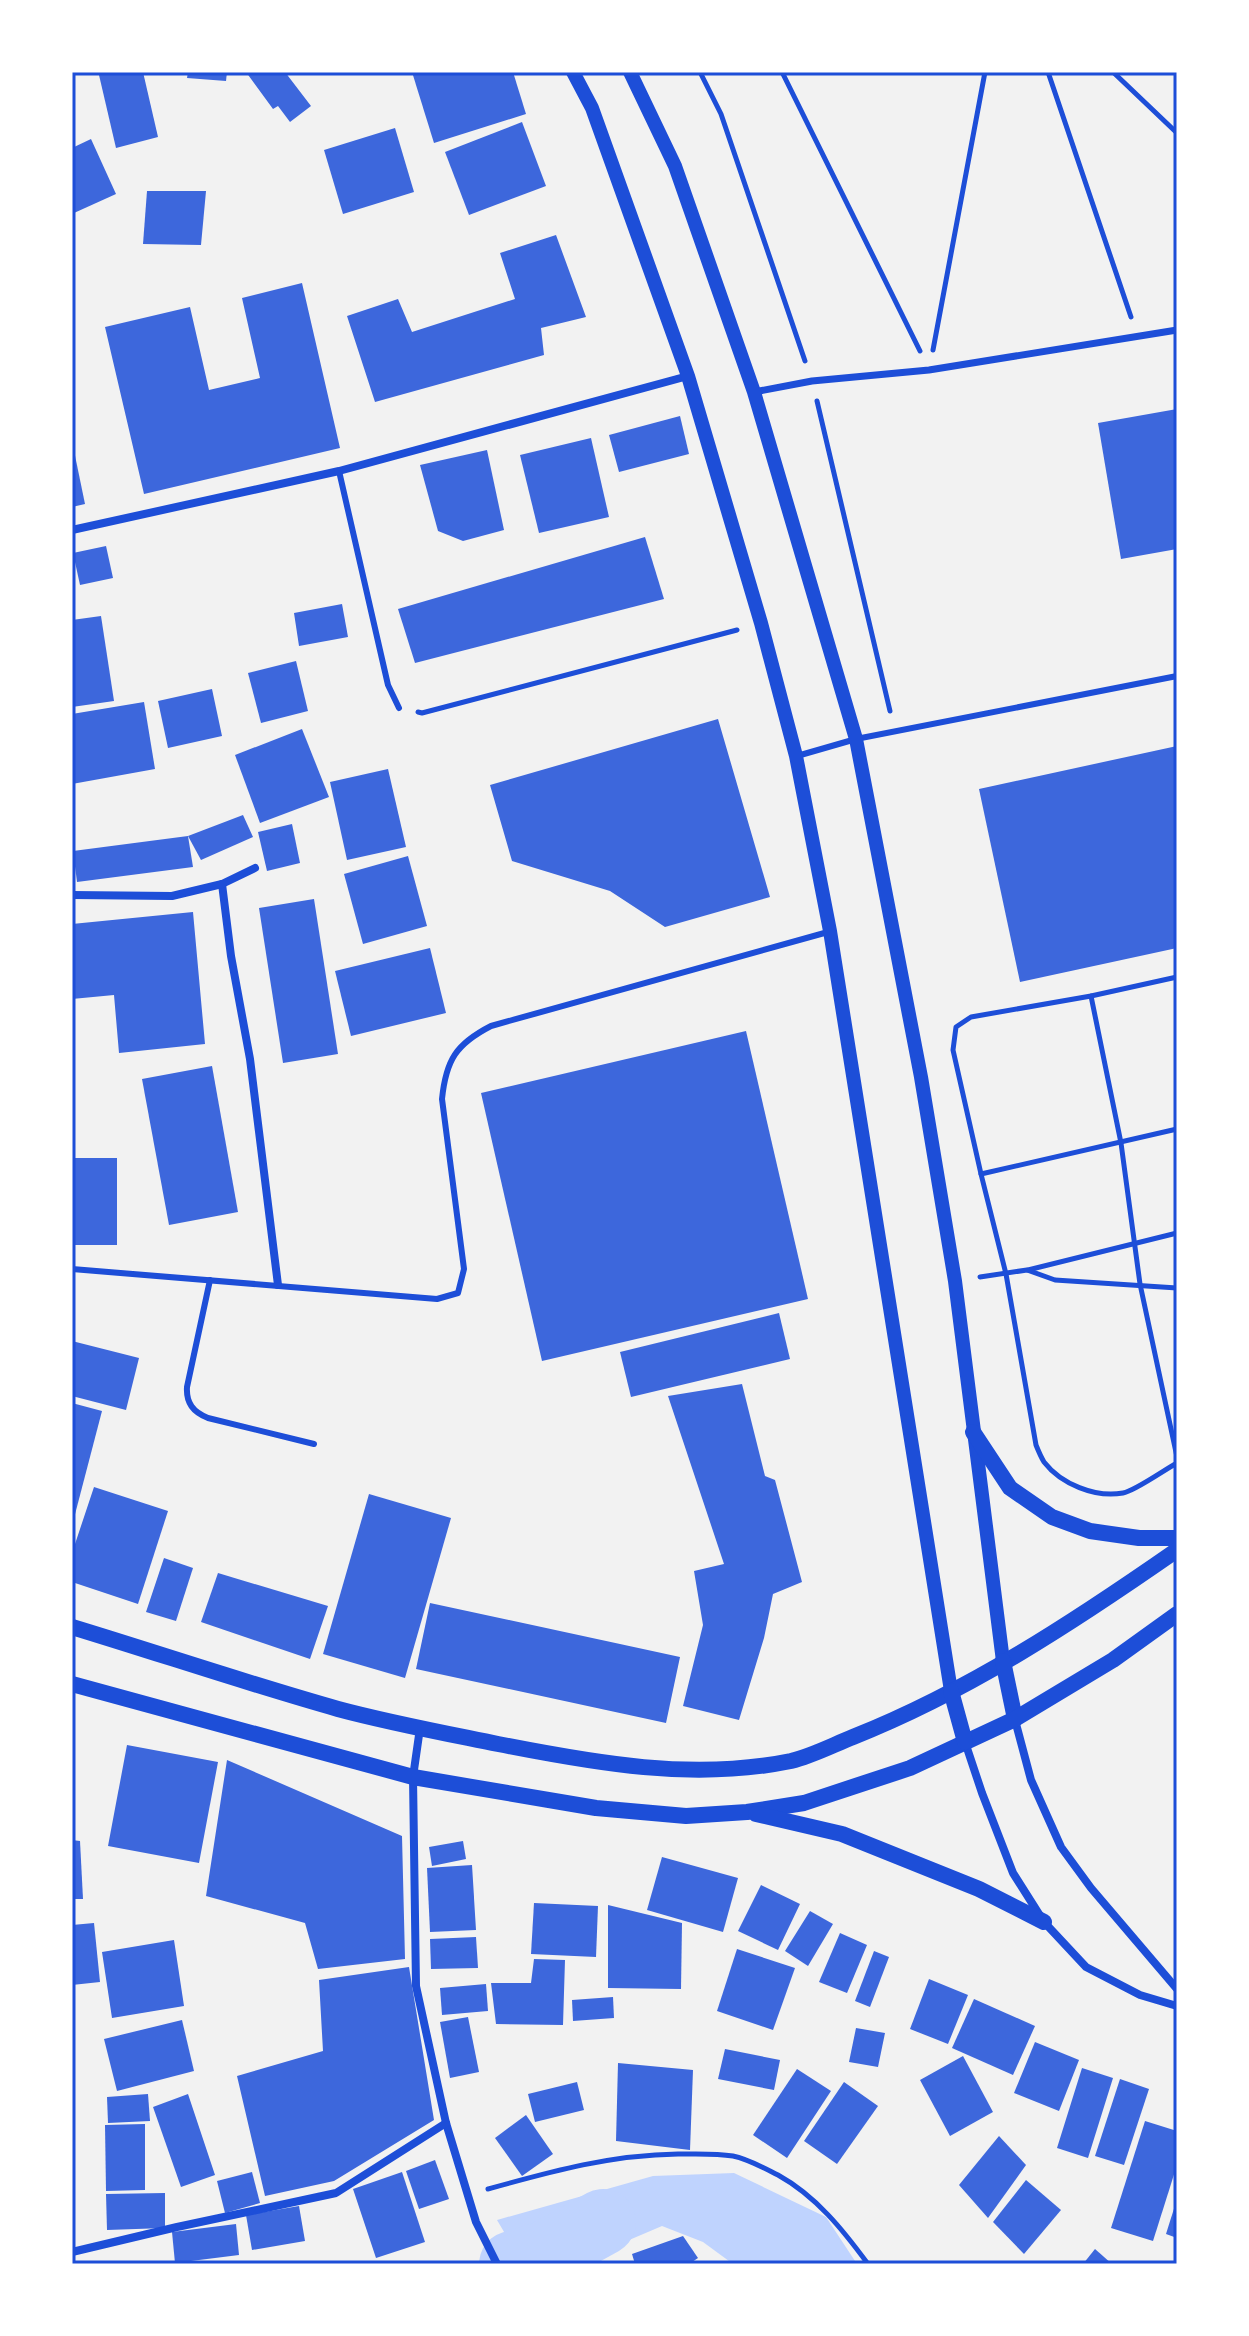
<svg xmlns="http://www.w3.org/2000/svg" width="1249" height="2336" viewBox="0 0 1249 2336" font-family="Rubik,sans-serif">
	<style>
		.water { fill: #bfd3fe }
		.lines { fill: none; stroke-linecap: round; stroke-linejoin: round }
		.river { stroke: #bfd3fe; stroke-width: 66 }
		.building { fill: #3d67dc }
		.path { stroke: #1d4ed8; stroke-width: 5 }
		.service { stroke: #1d4ed8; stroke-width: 6 }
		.pedestrian { stroke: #1d4ed8; stroke-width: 7 }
		.minor { stroke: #1d4ed8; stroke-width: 8 }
		.tertiary { stroke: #1d4ed8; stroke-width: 14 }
		.secondary { stroke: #1d4ed8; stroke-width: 16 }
		.neatline { fill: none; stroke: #1d4ed8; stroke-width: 3 }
	</style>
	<rect width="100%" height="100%" fill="#f2f2f2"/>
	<path class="water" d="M 734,2173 L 826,2217 L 857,2264 L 733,2264 L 703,2242 L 662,2226 L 573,2264 L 523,2264 L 497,2220 L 653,2176 Z"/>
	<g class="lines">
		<path class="river" d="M 512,2264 L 545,2254 L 603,2222"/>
	</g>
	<g class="building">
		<path d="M 110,72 L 143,72 L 158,137 L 116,148 L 99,75 Z"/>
		<path d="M 188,72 L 227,72 L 226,81 L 187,78 Z"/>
		<path d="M 246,72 L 285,72 L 311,106 L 290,122 L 278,106 L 273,109 Z"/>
		<path d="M 412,72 L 513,72 L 526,114 L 434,143 Z"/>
		<path d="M 522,122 L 546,186 L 469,215 L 445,152 Z"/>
		<path d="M 395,128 L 414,192 L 343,214 L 324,150 Z"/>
		<path d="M 91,139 L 116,194 L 74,213 L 72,209 L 72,148 Z"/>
		<path d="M 147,191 L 206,191 L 201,245 L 143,244 Z"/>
		<path d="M 556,235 L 586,317 L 541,328 L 544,355 L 375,402 L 347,316 L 398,299 L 412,332 L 515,299 L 500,253 Z"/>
		<path d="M 302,283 L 340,448 L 144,494 L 105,327 L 190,307 L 209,390 L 260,378 L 242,298 Z"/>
		<path d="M 1177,409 L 1177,549 L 1121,559 L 1098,423 Z"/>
		<path d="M 680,416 L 689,454 L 619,472 L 609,435 Z"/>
		<path d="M 591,438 L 609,517 L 539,533 L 520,455 Z"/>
		<path d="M 72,441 L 85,504 L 72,507 Z"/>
		<path d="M 487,450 L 504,530 L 463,541 L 438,531 L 420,465 Z"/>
		<path d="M 645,537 L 664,599 L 415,663 L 398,609 Z"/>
		<path d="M 106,546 L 113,578 L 80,585 L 73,553 Z"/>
		<path d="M 342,604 L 348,637 L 299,646 L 294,613 Z"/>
		<path d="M 101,616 L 114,701 L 72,707 L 72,620 Z"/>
		<path d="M 296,661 L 308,711 L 261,723 L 248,673 Z"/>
		<path d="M 212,689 L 222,736 L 168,748 L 158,701 Z"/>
		<path d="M 144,702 L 155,769 L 72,784 L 72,714 Z"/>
		<path d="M 718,719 L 770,897 L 665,927 L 610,891 L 512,861 L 490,785 Z"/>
		<path d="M 302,729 L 329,797 L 260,823 L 235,755 Z"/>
		<path d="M 1177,746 L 1177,948 L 1020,982 L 979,789 Z"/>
		<path d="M 388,769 L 406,847 L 347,860 L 330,782 Z"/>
		<path d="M 243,815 L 253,837 L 201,860 L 188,836 Z"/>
		<path d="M 292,824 L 300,863 L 267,871 L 258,832 Z"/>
		<path d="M 188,836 L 193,867 L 77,882 L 73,851 Z"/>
		<path d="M 408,856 L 427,926 L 363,944 L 344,874 Z"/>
		<path d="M 314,899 L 338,1054 L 283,1063 L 259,908 Z"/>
		<path d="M 193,912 L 205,1044 L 119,1053 L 114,995 L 72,999 L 72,924 Z"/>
		<path d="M 430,948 L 446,1013 L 351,1036 L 335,971 Z"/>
		<path d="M 746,1031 L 808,1299 L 542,1361 L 481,1093 Z"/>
		<path d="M 212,1066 L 238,1212 L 169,1225 L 142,1079 Z"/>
		<rect x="72" y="1158" width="45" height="87"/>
		<path d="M 779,1313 L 790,1359 L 631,1397 L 620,1352 Z"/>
		<path d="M 72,1341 L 139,1358 L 126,1410 L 72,1396 Z"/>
		<path d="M 742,1384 L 765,1476 L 775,1480 L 802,1582 L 773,1594 L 764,1638 L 739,1720 L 683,1706 L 703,1625 L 694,1571 L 724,1564 L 668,1396 Z"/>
		<path d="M 72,1403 L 102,1411 L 73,1522 L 72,1522 Z"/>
		<path d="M 94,1487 L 168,1511 L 138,1604 L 72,1582 L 72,1553 Z"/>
		<path d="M 369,1494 L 451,1518 L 405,1678 L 323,1654 Z"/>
		<path d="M 164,1558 L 193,1568 L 176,1621 L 146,1612 Z"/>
		<path d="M 218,1573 L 328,1606 L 310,1659 L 201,1622 Z"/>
		<path d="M 430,1603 L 680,1657 L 666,1723 L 416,1669 Z"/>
		<path d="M 127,1745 L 218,1762 L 199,1863 L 108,1846 Z"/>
		<path d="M 227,1760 L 402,1836 L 405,1959 L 318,1969 L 305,1923 L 206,1896 Z"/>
		<path d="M 72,1840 L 80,1841 L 83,1899 L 72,1899 Z"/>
		<path d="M 463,1841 L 466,1859 L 432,1866 L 429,1847 Z"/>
		<path d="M 662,1857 L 738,1878 L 723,1932 L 647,1910 Z"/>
		<path d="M 472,1865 L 476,1930 L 430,1932 L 427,1868 Z"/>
		<path d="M 761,1885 L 800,1904 L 778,1950 L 738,1931 Z"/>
		<path d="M 534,1903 L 598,1906 L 596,1957 L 531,1954 Z"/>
		<path d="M 608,1905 L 682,1923 L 681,1989 L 608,1988 Z"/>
		<path d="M 810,1911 L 833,1924 L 808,1966 L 785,1951 Z"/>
		<path d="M 94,1923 L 100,1982 L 72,1985 L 72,1925 Z"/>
		<path d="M 840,1933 L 867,1945 L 847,1993 L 819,1982 Z"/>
		<path d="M 476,1937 L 478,1968 L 431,1969 L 430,1939 Z"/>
		<path d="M 174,1940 L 184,2006 L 112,2018 L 102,1952 Z"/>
		<path d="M 737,1949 L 795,1968 L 773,2030 L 717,2011 Z"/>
		<path d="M 874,1951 L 889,1957 L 870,2007 L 855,2001 Z"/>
		<path d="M 534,1959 L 565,1960 L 563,2025 L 496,2024 L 491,1983 L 531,1983 Z"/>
		<path d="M 409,1967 L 434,2120 L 334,2181 L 265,2196 L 237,2076 L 323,2051 L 319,1980 Z"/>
		<path d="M 929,1979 L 968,1995 L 948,2044 L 910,2029 Z"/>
		<path d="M 486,1984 L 488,2011 L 442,2015 L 440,1988 Z"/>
		<path d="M 613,1997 L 614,2018 L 573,2021 L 572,2000 Z"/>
		<path d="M 974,1999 L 1035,2026 L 1013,2075 L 952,2048 Z"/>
		<path d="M 468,2017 L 479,2072 L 450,2078 L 440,2022 Z"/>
		<path d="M 182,2020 L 194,2071 L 117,2091 L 104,2039 Z"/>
		<path d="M 856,2028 L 885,2033 L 878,2067 L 849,2062 Z"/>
		<path d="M 1035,2042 L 1079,2060 L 1059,2111 L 1014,2093 Z"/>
		<path d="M 725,2049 L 780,2060 L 774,2090 L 718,2079 Z"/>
		<path d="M 963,2056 L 993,2112 L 950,2136 L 920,2080 Z"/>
		<path d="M 618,2063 L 693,2070 L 690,2150 L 616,2141 Z"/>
		<path d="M 1082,2068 L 1113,2078 L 1088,2158 L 1057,2148 Z"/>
		<path d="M 797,2069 L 831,2091 L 787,2158 L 753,2135 Z"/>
		<path d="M 1120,2079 L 1149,2089 L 1124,2165 L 1095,2156 Z"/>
		<path d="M 577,2082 L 584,2110 L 535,2122 L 528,2094 Z"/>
		<path d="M 844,2082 L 878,2106 L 837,2164 L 804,2141 Z"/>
		<path d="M 148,2094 L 150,2121 L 108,2123 L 107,2097 Z"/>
		<path d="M 188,2094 L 215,2175 L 181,2187 L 153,2107 Z"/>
		<path d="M 526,2115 L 553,2154 L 522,2176 L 495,2138 Z"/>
		<path d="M 1145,2121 L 1177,2131 L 1177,2165 L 1153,2241 L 1111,2228 Z"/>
		<path d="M 145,2124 L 145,2190 L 106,2191 L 105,2125 Z"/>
		<path d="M 999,2136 L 1026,2165 L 988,2218 L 959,2185 Z"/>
		<path d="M 435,2160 L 449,2199 L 419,2209 L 406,2171 Z"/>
		<path d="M 252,2172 L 260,2203 L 225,2213 L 217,2181 Z"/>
		<path d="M 402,2172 L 425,2242 L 376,2258 L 353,2189 Z"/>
		<path d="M 1026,2180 L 1061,2210 L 1024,2254 L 993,2222 Z"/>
		<path d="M 165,2193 L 165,2228 L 107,2230 L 106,2194 Z"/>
		<path d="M 1177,2199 L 1177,2238 L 1166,2234 Z"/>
		<path d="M 299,2206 L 305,2241 L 252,2250 L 246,2215 Z"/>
		<path d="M 236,2224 L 239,2255 L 175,2263 L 172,2232 Z"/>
		<path d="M 683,2236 L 698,2258 L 689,2264 L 635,2264 L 632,2254 Z"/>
		<path d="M 1095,2249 L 1112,2264 L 1083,2264 Z"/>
	</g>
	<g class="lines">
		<g class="path">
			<path d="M 700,72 L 721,114 L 805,361"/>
			<path d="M 782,72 L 920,351"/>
			<path d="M 1048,72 L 1131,317"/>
			<path d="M 1113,72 L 1177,133"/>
			<path d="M 933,350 L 985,72"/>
			<path d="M 817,401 L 890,711"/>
			<path d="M 418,712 L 422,713 L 737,630"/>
			<path d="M 1177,977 L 1091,996 L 971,1017 L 956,1027 L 953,1050 L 981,1174 L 1006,1274 L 1036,1445 C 1038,1450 1041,1457 1044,1462 C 1061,1484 1095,1498 1123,1493 C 1135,1491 1164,1470 1177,1463"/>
			<path d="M 1091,996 L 1121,1143 L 1140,1284 L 1177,1457"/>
			<path d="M 981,1174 L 1177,1129"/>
			<path d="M 1028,1270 L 1177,1233"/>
			<path d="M 980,1277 L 1027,1270 L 1055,1280 L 1177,1288"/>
			<path d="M 488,2189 C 553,2171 610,2155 678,2154 C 696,2154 715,2153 733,2156 C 748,2159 764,2168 778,2175 C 816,2196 843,2230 868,2264"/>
		</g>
		<g class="service">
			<path d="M 339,471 L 388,685 L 399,708"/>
			<path d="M 797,756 L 856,739 L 1177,676"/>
			<path d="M 72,1269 L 437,1299 L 458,1293 L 464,1269 L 442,1099 C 446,1060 456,1044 491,1026 L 828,932"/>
			<path d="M 210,1280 L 187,1387 C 186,1403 193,1412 208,1418 L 314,1444"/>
		</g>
		<path class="pedestrian" d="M 754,392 L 812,381 L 929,370 L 1177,330"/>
		<g class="minor">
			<path d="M 72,530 L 339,471 L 688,376"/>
			<path d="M 222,884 L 231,956 L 250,1059 L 278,1285"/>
			<path d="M 72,895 L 172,896 L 222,884 L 255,868"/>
			<path d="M 1015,1720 L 1031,1780 L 1061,1847 L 1091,1888 L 1177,1989"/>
			<path d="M 420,1728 L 413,1777 L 416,1986 L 446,2123 L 476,2222 L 497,2264"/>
			<path d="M 965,1742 L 982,1793 L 1013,1873 L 1044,1922 L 1086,1967 L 1140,1995 L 1177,2006"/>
			<path d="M 72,2252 L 177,2227 L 336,2193 L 446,2123"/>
		</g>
		<g class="tertiary">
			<path d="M 573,72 L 592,108 L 688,376 L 761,623 L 796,756 L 830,931 L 951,1691"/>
			<path d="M 630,72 L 675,166 L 754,392 L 856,739 L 921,1077 L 955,1281 L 1003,1661"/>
		</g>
		<g class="secondary">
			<path d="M 973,1432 L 1010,1488 L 1052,1517 L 1090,1531 L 1139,1538 L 1177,1538"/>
			<path d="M 72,1627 C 161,1654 249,1684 338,1709 C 390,1723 444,1733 498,1744 C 594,1763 693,1781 791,1761 C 812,1756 833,1745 853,1737 C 969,1691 1075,1621 1177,1550"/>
			<path d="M 1003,1661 L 1015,1719"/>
			<path d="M 72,1684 L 413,1777 L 596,1808 L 686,1816 L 747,1812 L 804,1803 L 910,1768 L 1015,1719 L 1113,1660 L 1177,1614"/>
			<path d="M 951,1691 L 965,1742"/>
			<path d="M 756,1814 L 842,1834 L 979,1889 L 1044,1922"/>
		</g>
	</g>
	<rect width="1249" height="2336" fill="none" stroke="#ffffff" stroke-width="148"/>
	<rect x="74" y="74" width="1101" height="2188" class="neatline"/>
</svg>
